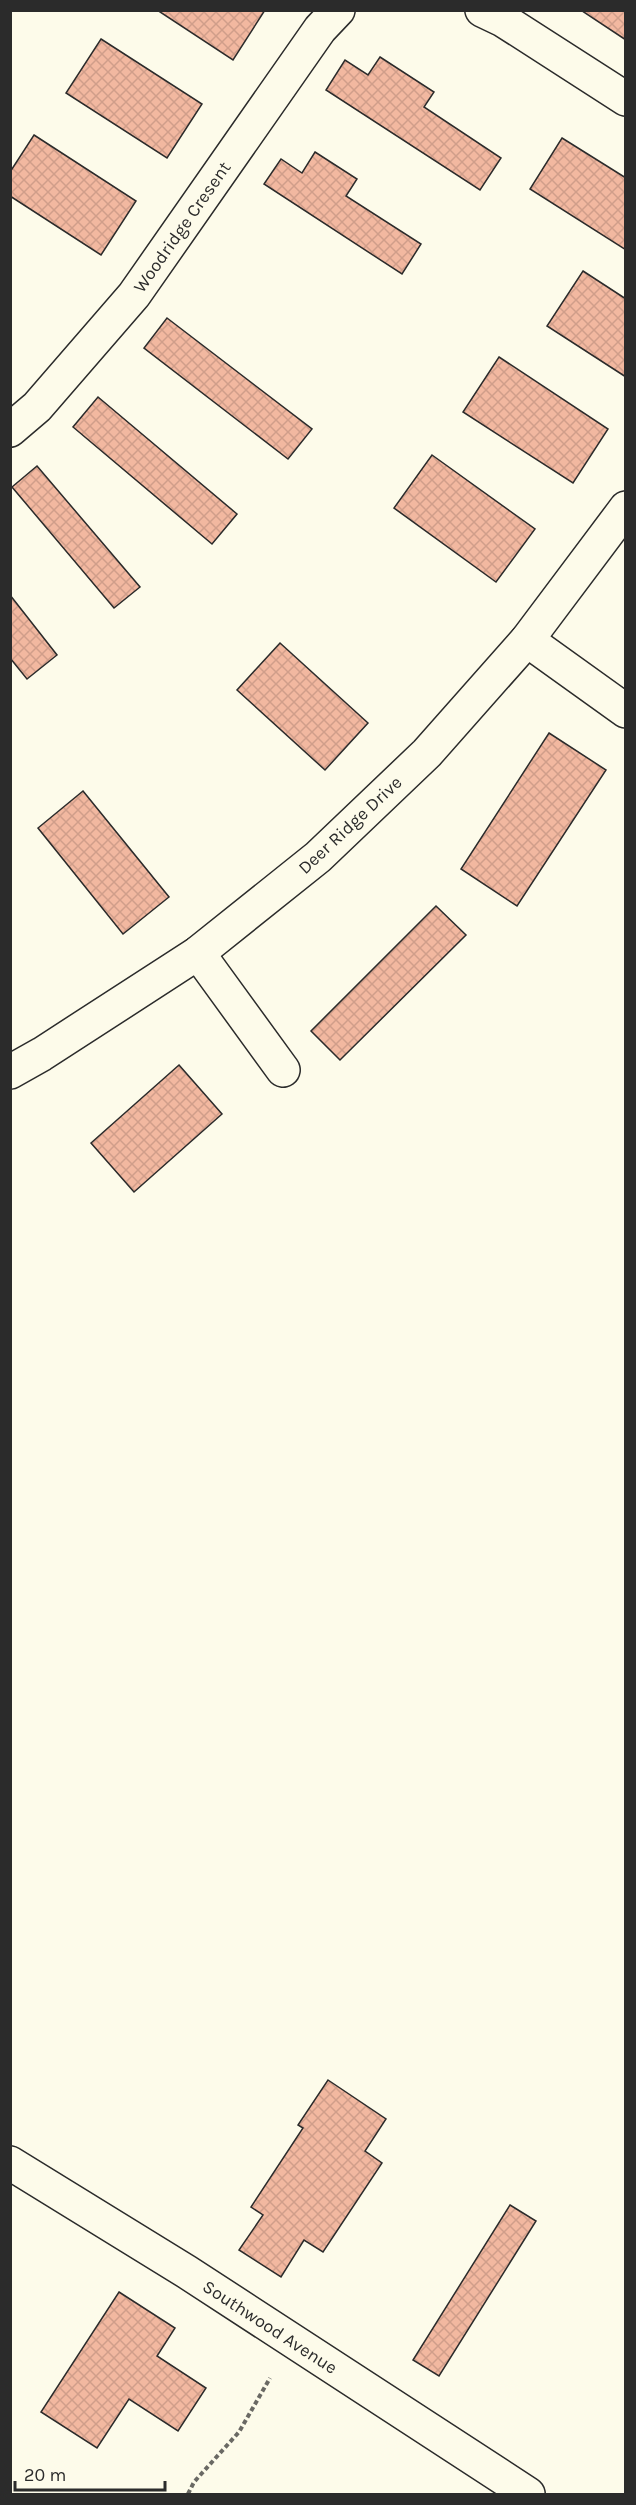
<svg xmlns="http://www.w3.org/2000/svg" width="636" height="2505" viewBox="0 0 636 2505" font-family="Karla,sans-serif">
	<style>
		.building { fill: url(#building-cross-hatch); stroke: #2b2b2b; stroke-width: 1.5 }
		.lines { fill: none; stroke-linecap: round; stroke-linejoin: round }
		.minor-casing { stroke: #2b2b2b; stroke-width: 36 }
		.path { stroke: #6a6964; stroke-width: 4; stroke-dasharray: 4.5 3; stroke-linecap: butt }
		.minor { stroke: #fdfbea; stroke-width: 33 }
		.labels { text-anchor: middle; stroke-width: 4.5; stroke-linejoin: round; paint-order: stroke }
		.street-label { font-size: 18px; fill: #2b2b2b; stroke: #fdfbea }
	</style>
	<defs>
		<pattern id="building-cross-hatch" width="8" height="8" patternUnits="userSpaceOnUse" patternTransform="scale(1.5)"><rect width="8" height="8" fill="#f2b8a0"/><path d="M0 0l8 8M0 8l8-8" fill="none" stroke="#d09e8a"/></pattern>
	</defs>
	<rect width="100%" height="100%" fill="#fdfbea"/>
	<g class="building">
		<path d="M 157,10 L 265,10 L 233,60 Z"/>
		<path d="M 626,10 L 626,40 L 582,11 L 583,10 Z"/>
		<path d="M 101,39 L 202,104 L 167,158 L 66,93 Z"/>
		<path d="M 380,57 L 434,92 L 424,107 L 501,158 L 480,190 L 326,90 L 345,60 L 368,75 Z"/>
		<path d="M 34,135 L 136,201 L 101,255 L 10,196 L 10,172 Z"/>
		<path d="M 562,138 L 626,178 L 626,250 L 530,189 Z"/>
		<path d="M 315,152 L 357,179 L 346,196 L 421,244 L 402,274 L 264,184 L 281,159 L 302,173 Z"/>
		<path d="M 583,271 L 626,299 L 626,377 L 547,326 Z"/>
		<path d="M 167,318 L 312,429 L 288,459 L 144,348 Z"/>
		<path d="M 499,357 L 608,429 L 573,483 L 463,412 Z"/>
		<path d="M 98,397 L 237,514 L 212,544 L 73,427 Z"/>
		<path d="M 432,455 L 535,529 L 496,582 L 394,508 Z"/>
		<path d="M 37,466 L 140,587 L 114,608 L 12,487 Z"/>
		<path d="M 10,595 L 57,655 L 27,679 L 10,658 Z"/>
		<path d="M 280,643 L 368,723 L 325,770 L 237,690 Z"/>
		<path d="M 549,733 L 606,770 L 517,906 L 461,869 Z"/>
		<path d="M 83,791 L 169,897 L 123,934 L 38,828 Z"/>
		<path d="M 436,906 L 466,935 L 340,1060 L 311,1031 Z"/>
		<path d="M 179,1065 L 222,1114 L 134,1192 L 91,1143 Z"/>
		<path d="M 328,2080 L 386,2119 L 365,2151 L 382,2163 L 323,2252 L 304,2240 L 281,2277 L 239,2250 L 263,2215 L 251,2207 L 303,2128 L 298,2125 Z"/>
		<path d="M 510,2205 L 536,2221 L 439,2376 L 413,2360 Z"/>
		<path d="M 119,2292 L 175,2328 L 157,2356 L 206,2388 L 178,2431 L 129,2399 L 97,2448 L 41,2412 Z"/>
	</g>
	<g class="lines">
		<g class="minor-casing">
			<g id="minor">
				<path d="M 482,10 L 503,20 L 626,99"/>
				<path d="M 10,430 L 37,407 L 134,295 L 320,29 L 338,10"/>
				<path d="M 527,640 L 626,711"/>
				<path d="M 198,953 L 283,1070"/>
				<path d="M 10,1072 L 42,1054 L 198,953 L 318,857 L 427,753 L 527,640 L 626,508"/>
				<path d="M 10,2163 L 187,2272 L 528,2494"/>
			</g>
		</g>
		<path class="path" d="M 188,2494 L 194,2482 L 239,2432 L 270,2378"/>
		<use href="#minor" class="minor"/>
	</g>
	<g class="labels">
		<g class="street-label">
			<text transform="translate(182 227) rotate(-55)" y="6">Woodridge Cresent</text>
			<text transform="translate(350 825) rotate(-43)" y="6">Deer Ridge Drive</text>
			<text transform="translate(270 2327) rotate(33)" y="6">Southwood Avenue</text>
		</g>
	</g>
	<rect width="636" height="2505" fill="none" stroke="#2b2b2b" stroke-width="24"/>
	<path d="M15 2481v9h150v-9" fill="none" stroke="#2b2b2b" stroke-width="3"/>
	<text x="24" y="2481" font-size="18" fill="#2b2b2b" stroke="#fdfbea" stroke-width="4.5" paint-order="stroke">20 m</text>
</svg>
